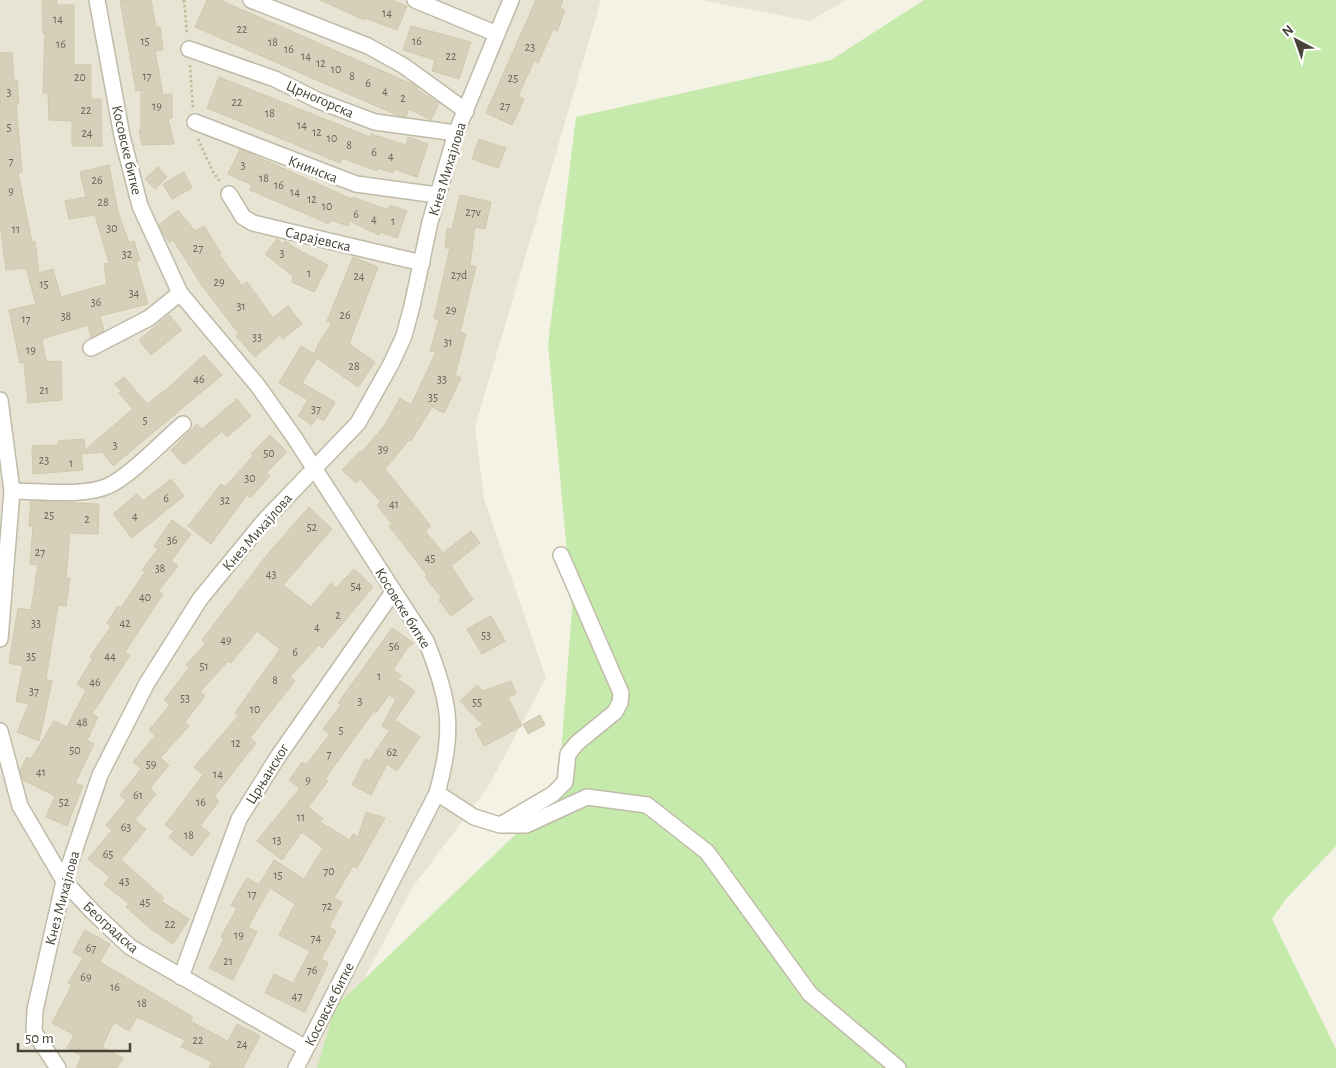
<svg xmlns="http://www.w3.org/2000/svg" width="1336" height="1068" viewBox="0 0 1336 1068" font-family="'Alegreya Sans',sans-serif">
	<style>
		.residential { fill: #e8e4d3 }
		.green { fill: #c6eaac }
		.building { fill: #d6cfba; stroke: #d1c8ad }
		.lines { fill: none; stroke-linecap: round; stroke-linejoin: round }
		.minor-casing { stroke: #bfbba8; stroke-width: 18 }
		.path { stroke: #c2b998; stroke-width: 2.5; stroke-dasharray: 2.5 2.5; stroke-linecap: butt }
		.minor { stroke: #fff; stroke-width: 15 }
		.labels { text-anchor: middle; stroke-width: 5; stroke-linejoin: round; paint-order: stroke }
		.number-label { font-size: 12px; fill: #6b6556 }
		.street-label { font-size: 15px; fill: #474235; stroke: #fff }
	</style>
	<rect width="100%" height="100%" fill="#f4f1e5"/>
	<g class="residential">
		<path d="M 0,0 L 601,0 L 475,427 L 484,499 L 546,678 L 488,787 L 412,888 L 317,1068 L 0,1068 Z"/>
		<path d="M 701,0 L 846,0 L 810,21 Z"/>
	</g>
	<path class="green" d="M 924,0 L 1336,0 L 1336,846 L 1286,899 L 1272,919 L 1336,1049 L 1336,1068 L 317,1068 L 335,1007 L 558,794 L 572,609 L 548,345 L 576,117 L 831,60 Z"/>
	<g class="building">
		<path d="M 42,0 L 57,0 L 57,5 L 74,5 L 74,65 L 91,65 L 91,99 L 101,99 L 102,146 L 72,146 L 72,121 L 49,120 L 48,93 L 43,93 L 45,33 L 43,33 Z"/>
		<path d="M 120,0 L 151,0 L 156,27 L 160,27 L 163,50 L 155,51 L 163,95 L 172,94 L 172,118 L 168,118 L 174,144 L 142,145 L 139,130 L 141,130 L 141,90 L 136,91 Z"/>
		<path d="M 207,0 L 220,0 L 412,84 L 418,88 L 417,90 L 439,103 L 431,120 L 409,109 L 406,117 L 399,116 L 195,27 Z"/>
		<path d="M 320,0 L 391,0 L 407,6 L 397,30 L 365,18 L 364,20 Z"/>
		<path d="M 536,0 L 563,0 L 560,8 L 565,10 L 557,31 L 553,29 L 538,63 L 534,61 L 518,96 L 524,99 L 512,125 L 486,113 Z"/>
		<path d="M 411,26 L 471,42 L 459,79 L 432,71 L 435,60 L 403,50 Z"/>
		<path d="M 12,52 L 14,80 L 17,80 L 19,103 L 16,103 L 22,172 L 18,173 L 32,242 L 35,241 L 39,273 L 53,269 L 61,297 L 107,284 L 104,264 L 109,263 L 95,215 L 69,219 L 65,201 L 86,197 L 80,172 L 109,165 L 118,212 L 129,243 L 134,241 L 140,260 L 136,262 L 148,304 L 100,316 L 104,331 L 94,336 L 91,337 L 88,325 L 42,339 L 46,362 L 61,361 L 62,400 L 28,403 L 24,362 L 20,363 L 9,310 L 36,304 L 26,268 L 6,270 L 0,223 L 0,53 Z"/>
		<path d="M 219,77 L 370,137 L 371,134 L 406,145 L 408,137 L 428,144 L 417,177 L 394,169 L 393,173 L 378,168 L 377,171 L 342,158 L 340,163 L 207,108 Z"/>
		<path d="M 479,139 L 506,148 L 498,168 L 472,159 Z"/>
		<path d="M 240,149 L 352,199 L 353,197 L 388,210 L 390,205 L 407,211 L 397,238 L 380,232 L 379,235 L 350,221 L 348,226 L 331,220 L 329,224 L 250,190 L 252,185 L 228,174 Z"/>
		<path d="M 158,167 L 167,177 L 155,189 L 145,179 Z"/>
		<path d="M 184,172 L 192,188 L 172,199 L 163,184 Z"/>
		<path d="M 460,195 L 491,202 L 485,229 L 475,227 L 470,265 L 476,267 L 460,332 L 466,334 L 455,375 L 461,378 L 444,413 L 432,407 L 411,441 L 409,440 L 385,469 L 431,526 L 425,531 L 443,553 L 471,531 L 480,543 L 451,566 L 473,600 L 451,616 L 439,600 L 442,598 L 425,577 L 427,575 L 389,526 L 392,524 L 377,505 L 381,502 L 360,479 L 356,483 L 342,470 L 360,451 L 361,453 L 385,425 L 400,398 L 411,405 L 436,352 L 430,351 L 439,320 L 434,318 L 450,248 L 445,248 L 447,229 L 452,229 Z"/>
		<path d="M 178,210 L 195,231 L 204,226 L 221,253 L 219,254 L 242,286 L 247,282 L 273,318 L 288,306 L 302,324 L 283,339 L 280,335 L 255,357 L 236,336 L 239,334 L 203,287 L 173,240 L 170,243 L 164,235 L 159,225 Z"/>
		<path d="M 277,239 L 283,244 L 285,241 L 295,248 L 328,265 L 314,292 L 292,282 L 293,276 L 265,254 Z"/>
		<path d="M 353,257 L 378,267 L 349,344 L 375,362 L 358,387 L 317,358 L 302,383 L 335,402 L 324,421 L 317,417 L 312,425 L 298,416 L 308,400 L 279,383 L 301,346 L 314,354 L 319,343 L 332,323 L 327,321 Z"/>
		<path d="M 169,315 L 182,330 L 151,355 L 139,340 Z"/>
		<path d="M 204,355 L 222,375 L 113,466 L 102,452 L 81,454 L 83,470 L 33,474 L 32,446 L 58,445 L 58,441 L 84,439 L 85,450 L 133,409 L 119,393 L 121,391 L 115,384 L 124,377 L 147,404 L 167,389 Z"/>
		<path d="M 237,399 L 251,416 L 227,437 L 222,431 L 184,465 L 171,450 L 197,424 L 202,429 Z"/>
		<path d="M 270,435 L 287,452 L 266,473 L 270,476 L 250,498 L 247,495 L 211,544 L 188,526 L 221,484 L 225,487 L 253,456 L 251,454 Z"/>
		<path d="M 171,479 L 184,496 L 132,538 L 113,514 L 137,494 L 143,501 Z"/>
		<path d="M 31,501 L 99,504 L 98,534 L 70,533 L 66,578 L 70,578 L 66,606 L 58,605 L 46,679 L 52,681 L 39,741 L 17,732 L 29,704 L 16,701 L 23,666 L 9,663 L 18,608 L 31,610 L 38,565 L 30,564 L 33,527 L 29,526 Z"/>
		<path d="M 309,507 L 332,529 L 283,585 L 311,607 L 331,583 L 336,588 L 354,569 L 373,587 L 322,648 L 319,645 L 290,677 L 295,681 L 250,738 L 256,743 L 214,797 L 219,801 L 200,826 L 210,833 L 192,856 L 169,837 L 174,831 L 165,825 L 203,775 L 194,767 L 239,715 L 235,713 L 280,649 L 257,631 L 231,663 L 228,661 L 200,692 L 205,696 L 185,722 L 189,726 L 160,758 L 169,765 L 150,788 L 156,794 L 135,820 L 146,829 L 121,860 L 164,898 L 161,901 L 189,919 L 173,944 L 151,929 L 126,907 L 129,904 L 104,884 L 110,877 L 88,859 L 112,830 L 106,825 L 126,801 L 120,795 L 141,769 L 133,762 L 155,736 L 149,730 L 170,705 L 164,700 L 189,668 L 186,665 L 206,643 L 202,640 L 266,556 Z"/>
		<path d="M 172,520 L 191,534 L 171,561 L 178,566 L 158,591 L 163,594 L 125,652 L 130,655 L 92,714 L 98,717 L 87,740 L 94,744 L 75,783 L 83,786 L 67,826 L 46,817 L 55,796 L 23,780 L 20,771 L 27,757 L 31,759 L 54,721 L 67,727 L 86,690 L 77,684 L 93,658 L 90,657 L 111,626 L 107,623 L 118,606 L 121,608 L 145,572 L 142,570 L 158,549 L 154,546 Z"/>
		<path d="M 491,616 L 505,641 L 482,654 L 467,629 Z"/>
		<path d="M 392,628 L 414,643 L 408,647 L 393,670 L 401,675 L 398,679 L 415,691 L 388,730 L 382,726 L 396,699 L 389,695 L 376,713 L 374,711 L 325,779 L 328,781 L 308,807 L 323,819 L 320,822 L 350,840 L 353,834 L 358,837 L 366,812 L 385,818 L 357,868 L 353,866 L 334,898 L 342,902 L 329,927 L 336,931 L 321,959 L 328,963 L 305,1012 L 265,993 L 274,974 L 293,983 L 310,951 L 279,935 L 295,904 L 270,888 L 248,927 L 257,932 L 233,980 L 209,968 L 224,939 L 221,937 L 237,908 L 231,905 L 247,878 L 259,885 L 274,860 L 304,879 L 323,848 L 302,832 L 282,860 L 257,841 L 300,788 L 289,780 L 302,762 L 306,765 L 330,734 L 323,729 L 341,705 L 338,703 Z"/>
		<path d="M 511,681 L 516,694 L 508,697 L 522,726 L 484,746 L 475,729 L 483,725 L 460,701 L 477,685 L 483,691 Z"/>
		<path d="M 540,715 L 545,725 L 528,734 L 523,724 Z"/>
		<path d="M 396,721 L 420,737 L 397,771 L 387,764 L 371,795 L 352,785 L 365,759 L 369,761 Z"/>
		<path d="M 85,930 L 110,944 L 100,962 L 193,1017 L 190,1021 L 228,1041 L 237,1024 L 260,1036 L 243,1068 L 209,1068 L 212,1062 L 181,1047 L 185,1040 L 137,1017 L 129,1031 L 114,1022 L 102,1047 L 123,1058 L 117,1068 L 76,1068 L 82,1056 L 67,1048 L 74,1035 L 52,1023 L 72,985 L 68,983 L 83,958 L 73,952 Z"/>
	</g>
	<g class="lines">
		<g class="minor-casing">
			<g id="minor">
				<path d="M 97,0 L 122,136 L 140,206 L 180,293 L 258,386 L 294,437 L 426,641 C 450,700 455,730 437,793 L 296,1068"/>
				<path d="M 251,0 L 368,46 L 404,66 L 466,111"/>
				<path d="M 415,0 L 497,34"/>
				<path d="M 189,49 L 275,79 L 319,101 L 375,122 L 456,133"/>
				<path d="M 195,122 L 356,184 L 437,195"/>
				<path d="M 229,194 L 243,217 L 253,223 L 422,263"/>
				<path d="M 91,348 L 149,318 L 180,293"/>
				<path d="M 0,400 L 12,491 L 0,639"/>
				<path d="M 12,491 C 40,491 83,497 108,486 C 129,477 164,440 183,424"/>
				<path d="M 0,731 L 20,806 L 64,881 L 92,911 L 130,947 L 306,1048"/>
				<path d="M 437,793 L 474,817 L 500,825 L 526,825 L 587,797 L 647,805 L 707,852 L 810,994 L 898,1068"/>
				<path d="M 502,824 L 553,794 L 565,782 L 568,754 L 577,743 L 615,712 L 620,703 L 621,693 L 561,555"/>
				<path d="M 181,977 L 239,819 L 277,758 L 393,592"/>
				<path d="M 58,1068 L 34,1032 L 35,1010 L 64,881 L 100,775 L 147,683 L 200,599 L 264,521 L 358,423 L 391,364 L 404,336 L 412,306 L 430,222 L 456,133 L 511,0"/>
			</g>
		</g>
		<g class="path">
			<path d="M 184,0 L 187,34"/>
			<path d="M 190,65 L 193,109"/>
			<path d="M 198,139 L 213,172 L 221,183"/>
		</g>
		<use href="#minor" class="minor"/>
	</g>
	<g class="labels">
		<g class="number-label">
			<text x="387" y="17">14</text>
			<text x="58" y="23">14</text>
			<text x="242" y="33">22</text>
			<text x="145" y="45">15</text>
			<text x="417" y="45">16</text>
			<text x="273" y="46">18</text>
			<text x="61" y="48">16</text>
			<text x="530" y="51">23</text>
			<text x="289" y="53">16</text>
			<text x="306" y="60">14</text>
			<text x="451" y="60">22</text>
			<text x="321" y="67">12</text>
			<text x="336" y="73">10</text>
			<text x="147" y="80">17</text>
			<text x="352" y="80">8</text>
			<text x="80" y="81">20</text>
			<text x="513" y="82">25</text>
			<text x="368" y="87">6</text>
			<text x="385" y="95">4</text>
			<text x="9" y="96">3</text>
			<text x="403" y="102">2</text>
			<text x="237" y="106">22</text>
			<text x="157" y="110">19</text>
			<text x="505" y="110">27</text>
			<text x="86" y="114">22</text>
			<text x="270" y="117">18</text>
			<text x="302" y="129">14</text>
			<text x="9" y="131">5</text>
			<text x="317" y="136">12</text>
			<text x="87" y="137">24</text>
			<text x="332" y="142">10</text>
			<text x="349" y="149">8</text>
			<text x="374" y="156">6</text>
			<text x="391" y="160">4</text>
			<text x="11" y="165">7</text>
			<text x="243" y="169">3</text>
			<text x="264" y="182">18</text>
			<text x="97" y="184">26</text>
			<text x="279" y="189">16</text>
			<text x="11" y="195">9</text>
			<text x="295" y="196">14</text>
			<text x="312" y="203">12</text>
			<text x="103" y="206">28</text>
			<text x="327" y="210">10</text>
			<text x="473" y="216">27v</text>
			<text x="356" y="218">6</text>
			<text x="374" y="223">4</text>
			<text x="393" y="225">1</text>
			<text x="112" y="232">30</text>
			<text x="16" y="233">11</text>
			<text x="198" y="252">27</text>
			<text x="282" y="257">3</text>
			<text x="127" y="258">32</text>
			<text x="309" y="277">1</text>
			<text x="459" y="279">27d</text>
			<text x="359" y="280">24</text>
			<text x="219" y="286">29</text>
			<text x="44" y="288">15</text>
			<text x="134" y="297">34</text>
			<text x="96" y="306">36</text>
			<text x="241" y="310">31</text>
			<text x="451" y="314">29</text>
			<text x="345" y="319">26</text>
			<text x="66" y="320">38</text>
			<text x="26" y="323">17</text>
			<text x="257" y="341">33</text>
			<text x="448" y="346">31</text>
			<text x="31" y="354">19</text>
			<text x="354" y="370">28</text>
			<text x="199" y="383">46</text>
			<text x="442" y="383">33</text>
			<text x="44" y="394">21</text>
			<text x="433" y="401">35</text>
			<text x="316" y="413">37</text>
			<text x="145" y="424">5</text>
			<text x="115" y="449">3</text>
			<text x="383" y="453">39</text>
			<text x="269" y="457">50</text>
			<text x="44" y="464">23</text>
			<text x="71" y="467">1</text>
			<text x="250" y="482">30</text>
			<text x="166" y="502">6</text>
			<text x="225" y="504">32</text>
			<text x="394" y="508">41</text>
			<text x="49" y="519">25</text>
			<text x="135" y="520">4</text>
			<text x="87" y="523">2</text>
			<text x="312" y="531">52</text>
			<text x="172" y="544">36</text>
			<text x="40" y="556">27</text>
			<text x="430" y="562">45</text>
			<text x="160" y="572">38</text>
			<text x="271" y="578">43</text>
			<text x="356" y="590">54</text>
			<text x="145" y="601">40</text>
			<text x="338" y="619">2</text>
			<text x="36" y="627">33</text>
			<text x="125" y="627">42</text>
			<text x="317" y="631">4</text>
			<text x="486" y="639">53</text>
			<text x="226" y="644">49</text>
			<text x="394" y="650">56</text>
			<text x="295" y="656">6</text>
			<text x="31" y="660">35</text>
			<text x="110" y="660">44</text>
			<text x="204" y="670">51</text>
			<text x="379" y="680">1</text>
			<text x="275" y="684">8</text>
			<text x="95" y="686">46</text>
			<text x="34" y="695">37</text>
			<text x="185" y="702">53</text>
			<text x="360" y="705">3</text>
			<text x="477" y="706">55</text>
			<text x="255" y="713">10</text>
			<text x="82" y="726">48</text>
			<text x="341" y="734">5</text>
			<text x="236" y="747">12</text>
			<text x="75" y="754">50</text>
			<text x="392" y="756">62</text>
			<text x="329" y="758">7</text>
			<text x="151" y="768">59</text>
			<text x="41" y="776">41</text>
			<text x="218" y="778">14</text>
			<text x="308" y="784">9</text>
			<text x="138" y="799">61</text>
			<text x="64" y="806">52</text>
			<text x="201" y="806">16</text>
			<text x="301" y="821">11</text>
			<text x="126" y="831">63</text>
			<text x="189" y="839">18</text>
			<text x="277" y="844">13</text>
			<text x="108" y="858">65</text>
			<text x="329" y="875">70</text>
			<text x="278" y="879">15</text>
			<text x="124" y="885">43</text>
			<text x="252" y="898">17</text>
			<text x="145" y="906">45</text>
			<text x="327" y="910">72</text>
			<text x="170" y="928">22</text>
			<text x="239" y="939">19</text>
			<text x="316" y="942">74</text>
			<text x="91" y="952">67</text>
			<text x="228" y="965">21</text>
			<text x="312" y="974">76</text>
			<text x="86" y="981">69</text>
			<text x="115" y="991">16</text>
			<text x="297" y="1000">47</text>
			<text x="142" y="1007">18</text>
			<text x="198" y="1044">22</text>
			<text x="242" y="1048">24</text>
		</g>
		<g class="street-label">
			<text transform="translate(320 99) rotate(24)" y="5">Црногорска</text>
			<text transform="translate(127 150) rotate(77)" y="5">Косовске битке</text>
			<text transform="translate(313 169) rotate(21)" y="5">Книнска</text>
			<text transform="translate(447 169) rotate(-73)" y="5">Кнез Михајлова</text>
			<text transform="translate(318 239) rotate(13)" y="5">Сарајевска</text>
			<text transform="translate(257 532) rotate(-49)" y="5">Кнез Михајлова</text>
			<text transform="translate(403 608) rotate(58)" y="5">Косовске битке</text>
			<text transform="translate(267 774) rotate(-58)" y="5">Црњанског</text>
			<text transform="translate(62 898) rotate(-75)" y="5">Кнез Михајлова</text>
			<text transform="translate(111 927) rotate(42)" y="5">Београдска</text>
			<text transform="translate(329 1004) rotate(-63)" y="5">Косовске битке</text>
		</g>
	</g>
	<g transform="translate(1296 40) rotate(319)" stroke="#ffffff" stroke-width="4" paint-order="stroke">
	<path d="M0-4L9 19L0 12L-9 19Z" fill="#474235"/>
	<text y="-8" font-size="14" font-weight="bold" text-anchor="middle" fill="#474235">N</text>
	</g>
	<path d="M18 1043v8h112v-8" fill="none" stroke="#474235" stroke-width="2.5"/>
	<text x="25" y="1043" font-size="15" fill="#474235" stroke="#ffffff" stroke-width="4" paint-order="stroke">50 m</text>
</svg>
